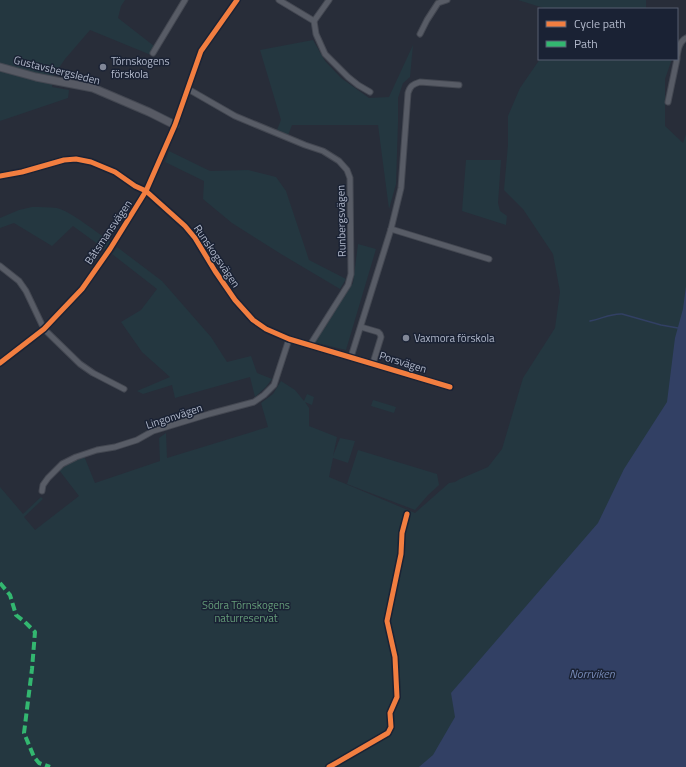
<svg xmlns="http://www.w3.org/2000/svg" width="686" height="767" viewBox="0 0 686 767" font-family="'Titillium Web',sans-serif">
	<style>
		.green { fill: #243740 }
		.water { fill: #324064 }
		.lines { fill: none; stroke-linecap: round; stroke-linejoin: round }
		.stream { stroke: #324064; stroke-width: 1.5 }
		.street-casing { stroke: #444852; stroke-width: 7 }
		.secondary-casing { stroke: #444852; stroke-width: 9 }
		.street { stroke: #585c66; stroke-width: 5 }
		.secondary { stroke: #575a64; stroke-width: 7 }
		.quiet { stroke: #33b770; stroke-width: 4; stroke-dasharray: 8 4; stroke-linecap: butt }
		.cycleway-casing { stroke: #1a2234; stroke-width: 8 }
		.cycleway { stroke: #f27e40; stroke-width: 5 }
		.poi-dot { fill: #818797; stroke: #1a2234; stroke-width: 1.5 }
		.labels { text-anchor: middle; stroke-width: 3; stroke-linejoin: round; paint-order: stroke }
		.poi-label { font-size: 11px; fill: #b1b8ca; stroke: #1a2234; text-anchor: start }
		.street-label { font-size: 11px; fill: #b1b8ca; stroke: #1a2234 }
		.park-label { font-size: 11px; fill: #669e7a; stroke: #1a2234 }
		.water-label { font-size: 12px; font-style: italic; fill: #7689b5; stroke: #1a2234 }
	</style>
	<rect width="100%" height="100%" fill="#282d39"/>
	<g class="green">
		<path d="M 0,0 L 125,0 L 121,6 L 118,18 L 154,46 L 151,55 L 90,30 L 65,59 L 54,75 L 52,87 L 69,90 L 68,98 L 0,121 Z"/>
		<path d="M 518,0 L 646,0 L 646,9 L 547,9 Z"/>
		<path d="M 313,40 L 325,61 L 341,78 L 369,98 L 389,97 L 413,45 L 410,77 L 403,83 L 398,98 L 398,122 L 396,184 L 389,209 L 378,125 L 292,125 L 288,135 L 277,130 L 281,120 L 260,50 Z"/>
		<path d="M 540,59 L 672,59 L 665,79 L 665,126 L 683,143 L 686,134 L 686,421 L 445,767 L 0,767 L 0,487 L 23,514 L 41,497 L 43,499 L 24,517 L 35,530 L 79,496 L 59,470 L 73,461 L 84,456 L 95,483 L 160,461 L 159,438 L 166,433 L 167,458 L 268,427 L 261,403 L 273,394 L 281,381 L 295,390 L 304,401 L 307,394 L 314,397 L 312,405 L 305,402 L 309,408 L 309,426 L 337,437 L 333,456 L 340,438 L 355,441 L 348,463 L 333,458 L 329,477 L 415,513 L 449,483 L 455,482 L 460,479 L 488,467 L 502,449 L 523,378 L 555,328 L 560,292 L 553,254 L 523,209 L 504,190 L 508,145 L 508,116 L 520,88 Z"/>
		<path d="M 169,151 L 210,171 L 248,170 L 276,177 L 286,191 L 309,260 L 346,279 L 340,289 L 281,254 L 232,223 L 203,199 L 204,181 L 165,162 Z"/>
		<path d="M 466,160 L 501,160 L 498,203 L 500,211 L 507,216 L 506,225 L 462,211 Z"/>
		<path d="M 32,207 C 40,207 49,207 57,208 C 72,212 97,233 111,242 L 106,250 L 73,226 L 52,246 L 14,223 L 0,228 L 0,218 L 19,210 Z"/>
		<path d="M 358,244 L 376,249 L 346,350 L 313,342 L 353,283 Z"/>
		<path d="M 117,247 L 162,281 L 211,337 L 227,362 L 251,356 L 257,373 L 272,379 L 266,387 L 255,397 L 250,377 L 175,398 L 172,385 L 143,394 L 137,391 L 170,377 L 142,352 L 121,322 L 141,310 L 157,289 L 112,254 Z"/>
		<path d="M 373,400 L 396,407 L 394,413 L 371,406 Z"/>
		<path d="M 358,450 L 437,474 L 439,485 L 428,495 L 415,510 L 347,484 Z"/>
	</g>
	<path class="water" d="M 686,286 L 686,767 L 419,767 L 433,755 L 455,717 L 451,693 L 598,523 L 624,469 L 667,402 L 675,338 L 683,309 Z"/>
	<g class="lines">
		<path class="stream" d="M 590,321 C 601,319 612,313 622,314 L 661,325 L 678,328"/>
		<g class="street-casing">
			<g id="street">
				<path d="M 279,0 L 314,21"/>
				<path d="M 329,0 L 314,21 L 316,34 L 325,54 L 348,77 L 358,85 L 370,92"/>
				<path d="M 420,34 L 427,20 L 438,3 L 447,0"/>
				<path d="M 153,53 L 185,0"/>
				<path d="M 677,57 C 678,50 679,42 686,38"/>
				<path d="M 188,89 L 195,93 L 235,116 L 305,145 L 323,151 L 339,161 L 347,170 L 350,178 L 351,274 L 348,285 L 310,345"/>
				<path d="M 668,102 L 677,59"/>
				<path d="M 0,176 L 22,172 L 64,160 L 76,159 L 91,162 L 115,172 L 135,186 L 146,191 L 185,226 L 195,238 L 215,271 L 235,300 L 253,320 L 266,329 L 289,339 L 450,387"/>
				<path d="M 391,229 L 489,259"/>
				<path d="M 0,266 L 19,281 L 26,291 L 44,329 L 80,364 L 93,373 L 124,389"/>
				<path d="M 361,327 L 378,332 L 380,334 L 381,337 L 373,363"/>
				<path d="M 351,357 L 391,229 L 401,188 L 408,93 C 410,86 413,84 420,82 L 459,85"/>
				<path d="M 0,363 L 44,329 L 62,310 L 82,289 L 110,249 L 146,191 L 175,125 L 201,51 L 237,0"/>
				<path d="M 42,491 L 43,485 L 48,478 L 62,464 L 76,457 L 97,450 L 115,447 L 137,440 L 153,431 L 209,414 L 254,402 L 264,395 L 274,385 L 289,339"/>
			</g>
		</g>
		<g class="secondary-casing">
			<path id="secondary" d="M 0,67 L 36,77 L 93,88 L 149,112 L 175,125"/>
		</g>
		<use href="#street" class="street"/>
		<use href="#secondary" class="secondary"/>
		<path class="quiet" d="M 0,583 L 10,595 L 16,615 L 25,622 L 35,632 L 32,669 L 24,733 L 34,757 L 39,763 L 50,767"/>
		<g class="cycleway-casing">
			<g id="cycleway">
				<path d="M 0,176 L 22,172 L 64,160 L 76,159 L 91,162 L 115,172 L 135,186 L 146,191 L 185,226 L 195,238 L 215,271 L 235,300 L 253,320 L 266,329 L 289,339 L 450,387"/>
				<path d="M 0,363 L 44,329 L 62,310 L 82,289 L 110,249 L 146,191 L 175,125 L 201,51 L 237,0"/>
				<path d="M 329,767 L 338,762 L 388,733 L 391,727 L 390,713 L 397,697 L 395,657 L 387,621 L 401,554 L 402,533 L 407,514"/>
			</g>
		</g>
		<use href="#cycleway" class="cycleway"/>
	</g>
	<g class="poi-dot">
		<circle cx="103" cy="67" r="4"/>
		<circle cx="406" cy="338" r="4"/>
	</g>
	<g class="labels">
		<g class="poi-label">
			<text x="111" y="65">Törnskogens<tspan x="111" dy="13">förskola</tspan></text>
			<text x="414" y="342">Vaxmora förskola</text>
		</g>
		<g class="street-label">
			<text transform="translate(57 70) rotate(14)" y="4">Gustavsbergsleden</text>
			<text transform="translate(341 221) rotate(-91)" y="4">Runbergsvägen</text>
			<text transform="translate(108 232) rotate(-56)" y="4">Båtsmansvägen</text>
			<text transform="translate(217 256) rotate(56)" y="4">Runskogsvägen</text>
			<text transform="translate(403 362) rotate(17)" y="4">Porsvägen</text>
			<text transform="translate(174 416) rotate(-18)" y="4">Lingonvägen</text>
		</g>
		<g class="park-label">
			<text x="246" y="609">Södra Törnskogens<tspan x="246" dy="13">naturreservat</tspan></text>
		</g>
		<g class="water-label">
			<text x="592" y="678">Norrviken</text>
		</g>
	</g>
	<rect x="538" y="8" width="140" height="52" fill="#1a2234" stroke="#565e70"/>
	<rect x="546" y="21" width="20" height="6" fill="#f27e40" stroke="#565e70"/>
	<text x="574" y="28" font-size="12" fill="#b1b8ca">Cycle path</text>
	<rect x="546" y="41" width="20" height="6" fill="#33b770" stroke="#565e70"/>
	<text x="574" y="48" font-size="12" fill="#b1b8ca">Path</text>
</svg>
